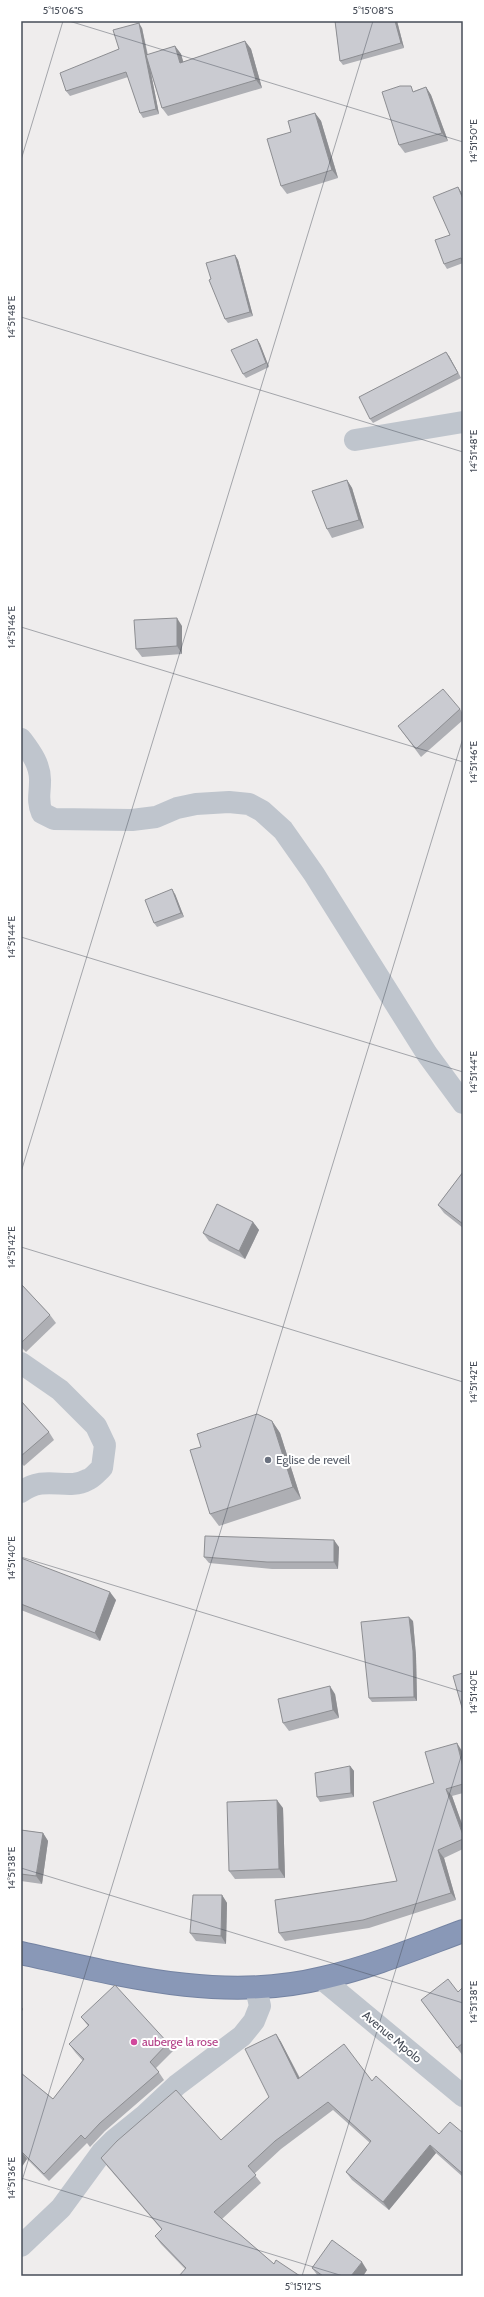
<svg xmlns="http://www.w3.org/2000/svg" width="484" height="2297" viewBox="0 0 484 2297" font-family="Cabin,sans-serif">
	<style>
		.lines { fill: none; stroke-linecap: round; stroke-linejoin: round }
		.highway-casing { stroke: #7483a2; stroke-width: 24 }
		.minor { stroke: #bfc5cd; stroke-width: 22 }
		.highway { stroke: #8998b7; stroke-width: 22 }
		.wall { fill: #aeafb4 }
		.shaded-wall { fill: #8d8e92 }
		.building { fill: #cacbd1; stroke: #8d8e92 }
		.ticks { fill: none; stroke: #474d58; stroke-width: 1; stroke-opacity: 0.45 }
		.worship-dot { fill: #6b7280; stroke: #fff; stroke-width: 1.5 }
		.hotel-dot { fill: #d1479c; stroke: #fff; stroke-width: 1.5 }
		.labels { text-anchor: middle; stroke-width: 4; stroke-linejoin: round; paint-order: stroke }
		.worship-label { font-size: 12px; fill: #5b616d; stroke: #fff; text-anchor: start }
		.street-label { font-size: 12px; fill: #474d58; stroke: #fff }
		.hotel-label { font-size: 12px; fill: #b23c85; stroke: #fff; text-anchor: start }
		.neatline { fill: none; stroke: #474d58; stroke-width: 1.5 }
		.ticks-label { font-size: 10px; text-anchor: middle; fill: #474d58 }
	</style>
	<rect width="100%" height="100%" fill="#efeded"/>
	<g class="lines">
		<g class="highway-casing">
			<path id="highway" d="M 21,1953 C 120,1975 222,2003 323,1978 C 371,1967 417,1948 463,1931"/>
		</g>
		<g class="minor">
			<path d="M 355,440 L 463,422"/>
			<path d="M 21,739 C 30,751 41,765 40,782 C 40,794 37,801 42,813 L 54,819 L 132,820 L 156,817 L 177,808 L 196,804 L 229,802 L 249,804 L 262,811 L 283,830 L 314,874 L 427,1054 L 463,1103"/>
			<path d="M 21,1363 L 60,1390 L 96,1426 L 105,1445 L 102,1468 C 97,1472 93,1478 87,1480 C 67,1491 45,1474 21,1492"/>
			<path d="M 322,1979 L 463,2096"/>
			<path d="M 21,2246 L 61,2208 L 102,2152 L 114,2140 L 145,2115 L 177,2085 L 242,2036 L 254,2021 L 260,2006 L 256,1988"/>
		</g>
		<use href="#highway" class="highway"/>
	</g>
	<g class="wall">
		<path d="M 335,21 L 397,21 L 404,48 L 343,65 L 340,61 Z"/>
		<path d="M 142,28 L 148,55 L 175,46 L 181,54 L 183,62 L 245,41 L 251,49 L 262,88 L 168,116 L 162,108 L 151,73 L 159,114 L 143,118 L 140,113 L 128,77 L 70,96 L 66,91 L 119,49 Z"/>
		<path d="M 426,87 L 431,95 L 448,141 L 405,153 L 399,145 L 414,91 Z"/>
		<path d="M 315,113 L 321,121 L 338,178 L 287,194 L 281,186 L 291,132 Z"/>
		<path d="M 458,187 L 461,192 L 463,196 L 463,263 L 447,269 L 444,264 L 450,235 Z"/>
		<path d="M 235,255 L 238,260 L 253,316 L 228,323 L 225,319 L 211,279 Z"/>
		<path d="M 257,339 L 260,344 L 269,367 L 246,378 L 243,374 Z"/>
		<path d="M 449,356 L 461,378 L 373,423 L 370,419 Z"/>
		<path d="M 347,480 L 352,488 L 364,528 L 332,538 L 327,529 Z"/>
		<path d="M 182,626 L 182,654 L 142,657 L 136,649 Z"/>
		<path d="M 460,709 L 463,714 L 463,720 L 421,757 L 398,726 Z"/>
		<path d="M 175,894 L 184,917 L 157,927 L 154,923 Z"/>
		<path d="M 463,1172 L 463,1228 L 444,1213 L 438,1205 Z"/>
		<path d="M 253,1222 L 259,1230 L 245,1259 L 209,1241 L 203,1233 Z"/>
		<path d="M 21,1284 L 50,1315 L 56,1323 L 26,1352 L 21,1347 Z"/>
		<path d="M 21,1401 L 49,1432 L 54,1440 L 24,1466 L 21,1463 Z"/>
		<path d="M 272,1421 L 280,1433 L 301,1499 L 219,1526 L 210,1514 L 201,1447 Z"/>
		<path d="M 339,1547 L 338,1569 L 272,1569 L 209,1563 L 204,1557 Z"/>
		<path d="M 21,1558 L 116,1600 L 100,1641 L 21,1610 Z"/>
		<path d="M 413,1621 L 416,1656 L 417,1701 L 372,1702 L 369,1698 Z"/>
		<path d="M 335,1694 L 339,1718 L 289,1731 L 283,1723 Z"/>
		<path d="M 462,1751 L 463,1754 L 463,1793 L 452,1796 L 463,1827 L 463,1849 L 444,1858 L 456,1900 L 369,1928 L 285,1941 L 279,1933 L 397,1881 L 434,1783 Z"/>
		<path d="M 350,1766 L 354,1771 L 354,1797 L 320,1802 L 317,1797 Z"/>
		<path d="M 283,1808 L 285,1878 L 235,1879 L 229,1871 Z"/>
		<path d="M 21,1830 L 43,1833 L 48,1841 L 42,1884 L 21,1881 Z"/>
		<path d="M 222,1895 L 227,1903 L 226,1944 L 196,1941 L 190,1933 Z"/>
		<path d="M 463,1987 L 463,2056 L 421,2000 L 458,1992 Z"/>
		<path d="M 81,2017 L 168,2043 L 173,2051 L 156,2068 L 164,2080 L 105,2131 L 90,2147 L 87,2143 L 49,2181 L 27,2159 L 21,2168 L 21,2073 L 53,2099 L 83,2061 L 75,2052 L 69,2044 L 88,2026 Z"/>
		<path d="M 276,2034 L 281,2042 L 300,2078 L 372,2081 L 439,2134 L 463,2133 L 463,2177 L 436,2153 L 389,2210 L 352,2180 L 346,2172 L 370,2143 L 333,2110 L 281,2149 L 254,2174 L 261,2183 L 222,2219 L 274,2264 L 300,2276 L 185,2269 L 161,2244 L 155,2236 L 162,2230 L 107,2166 L 101,2158 L 221,2140 L 269,2097 Z"/>
		<path d="M 312,2268 L 367,2270 L 363,2276 L 318,2276 Z"/>
	</g>
	<g class="shaded-wall">
		<path d="M 395,21 L 397,21 L 404,48 L 401,43 Z"/>
		<path d="M 139,23 L 142,28 L 159,114 L 156,109 Z"/>
		<path d="M 245,41 L 251,49 L 262,88 L 256,80 Z"/>
		<path d="M 175,46 L 181,54 L 186,71 L 180,63 Z"/>
		<path d="M 426,87 L 431,95 L 448,141 L 442,133 Z"/>
		<path d="M 315,113 L 321,121 L 338,178 L 332,170 Z"/>
		<path d="M 458,187 L 461,192 L 463,196 L 463,199 Z"/>
		<path d="M 235,255 L 238,260 L 253,316 L 250,312 Z"/>
		<path d="M 257,339 L 260,344 L 269,367 L 266,363 Z"/>
		<path d="M 446,352 L 449,356 L 461,378 L 458,373 Z"/>
		<path d="M 347,480 L 352,488 L 364,528 L 359,520 Z"/>
		<path d="M 177,618 L 182,626 L 182,654 L 177,646 Z"/>
		<path d="M 172,889 L 175,894 L 184,917 L 181,913 Z"/>
		<path d="M 253,1222 L 259,1230 L 245,1259 L 239,1251 Z"/>
		<path d="M 272,1421 L 280,1433 L 301,1499 L 293,1487 Z"/>
		<path d="M 334,1540 L 339,1547 L 338,1569 L 334,1562 Z"/>
		<path d="M 110,1592 L 116,1600 L 100,1641 L 95,1633 Z"/>
		<path d="M 409,1617 L 413,1621 L 416,1656 L 417,1701 L 414,1697 Z"/>
		<path d="M 330,1686 L 335,1694 L 339,1718 L 333,1710 Z"/>
		<path d="M 457,1743 L 462,1751 L 463,1754 L 463,1767 Z"/>
		<path d="M 350,1766 L 354,1771 L 354,1797 L 351,1793 Z"/>
		<path d="M 446,1789 L 452,1796 L 463,1827 L 463,1835 Z"/>
		<path d="M 277,1800 L 283,1808 L 285,1878 L 279,1869 Z"/>
		<path d="M 43,1833 L 48,1841 L 42,1884 L 36,1876 Z"/>
		<path d="M 438,1850 L 444,1858 L 456,1900 L 451,1893 Z"/>
		<path d="M 222,1895 L 227,1903 L 226,1944 L 221,1936 Z"/>
		<path d="M 21,2006 L 23,2009 L 21,2013 Z"/>
		<path d="M 276,2034 L 281,2042 L 304,2087 L 298,2079 Z"/>
		<path d="M 430,2145 L 436,2153 L 389,2210 L 383,2202 Z"/>
		<path d="M 21,2151 L 27,2159 L 21,2168 Z"/>
		<path d="M 362,2262 L 367,2270 L 363,2276 L 351,2276 Z"/>
	</g>
	<g class="building">
		<path d="M 335,21 L 395,21 L 401,43 L 340,61 Z"/>
		<path d="M 139,23 L 156,109 L 140,113 L 126,72 L 66,91 L 60,73 L 119,49 L 113,30 Z"/>
		<path d="M 245,41 L 256,80 L 162,108 L 146,55 L 175,46 L 180,63 Z"/>
		<path d="M 400,86 L 411,86 L 413,92 L 426,87 L 442,133 L 399,145 L 382,92 Z"/>
		<path d="M 315,113 L 332,170 L 281,186 L 267,139 L 291,132 L 288,121 Z"/>
		<path d="M 458,187 L 463,199 L 463,262 L 461,258 L 444,264 L 435,240 L 450,235 L 433,197 Z"/>
		<path d="M 235,255 L 250,312 L 225,319 L 209,280 L 211,279 L 206,263 Z"/>
		<path d="M 257,339 L 266,363 L 243,374 L 231,350 Z"/>
		<path d="M 446,352 L 458,373 L 370,419 L 359,397 Z"/>
		<path d="M 347,480 L 359,520 L 327,529 L 312,491 Z"/>
		<path d="M 177,618 L 177,646 L 136,649 L 134,620 Z"/>
		<path d="M 443,689 L 460,709 L 416,749 L 398,726 Z"/>
		<path d="M 172,889 L 181,913 L 154,923 L 145,900 Z"/>
		<path d="M 463,1172 L 463,1224 L 438,1205 Z"/>
		<path d="M 217,1204 L 253,1222 L 239,1251 L 203,1233 Z"/>
		<path d="M 21,1284 L 50,1315 L 21,1343 Z"/>
		<path d="M 21,1401 L 49,1432 L 21,1456 Z"/>
		<path d="M 257,1414 L 272,1421 L 293,1487 L 210,1514 L 190,1450 L 201,1447 L 197,1434 Z"/>
		<path d="M 205,1536 L 334,1540 L 334,1562 L 267,1562 L 204,1557 Z"/>
		<path d="M 21,1558 L 110,1592 L 95,1633 L 21,1604 Z"/>
		<path d="M 409,1617 L 413,1651 L 414,1697 L 369,1698 L 361,1622 Z"/>
		<path d="M 463,1673 L 463,1711 L 453,1676 Z"/>
		<path d="M 330,1686 L 333,1710 L 283,1723 L 278,1699 Z"/>
		<path d="M 457,1743 L 463,1767 L 463,1784 L 446,1789 L 463,1835 L 463,1839 L 438,1850 L 451,1893 L 363,1920 L 279,1933 L 275,1900 L 397,1881 L 373,1802 L 434,1783 L 425,1752 Z"/>
		<path d="M 350,1766 L 351,1793 L 317,1797 L 315,1773 Z"/>
		<path d="M 277,1800 L 279,1869 L 229,1871 L 227,1802 Z"/>
		<path d="M 21,1830 L 43,1833 L 36,1876 L 21,1874 Z"/>
		<path d="M 193,1895 L 222,1895 L 221,1936 L 190,1933 Z"/>
		<path d="M 448,1979 L 458,1992 L 463,1987 L 463,2043 L 457,2048 L 421,2000 Z"/>
		<path d="M 115,1985 L 168,2043 L 150,2062 L 159,2072 L 100,2123 L 85,2139 L 81,2135 L 44,2174 L 21,2151 L 21,2073 L 53,2099 L 84,2059 L 69,2044 L 89,2025 L 81,2017 Z"/>
		<path d="M 276,2034 L 298,2079 L 344,2044 L 372,2081 L 376,2076 L 439,2134 L 450,2122 L 463,2133 L 463,2174 L 430,2145 L 383,2202 L 346,2172 L 371,2141 L 328,2102 L 275,2141 L 248,2166 L 256,2175 L 214,2212 L 274,2264 L 276,2260 L 300,2276 L 179,2276 L 186,2268 L 155,2236 L 162,2229 L 101,2158 L 117,2141 L 176,2090 L 221,2140 L 269,2097 L 245,2049 Z"/>
		<path d="M 332,2240 L 362,2262 L 351,2276 L 323,2276 L 312,2268 Z"/>
	</g>
	<path class="ticks" d="M 69,21 L 463,142M 21,160 L 63,21M 21,317 L 463,452M 21,627 L 463,762M 21,937 L 463,1072M 21,1172 L 373,21M 21,1247 L 463,1382M 21,1557 L 463,1692M 21,1868 L 463,2003M 21,2178 L 343,2276M 21,2184 L 463,738M 302,2276 L 463,1750"/>
	<circle class="worship-dot" cx="268" cy="1460" r="4"/>
	<circle class="hotel-dot" cx="134" cy="2042" r="4"/>
	<g class="labels">
		<g class="worship-label">
			<text x="276" y="1464">Eglise de reveil</text>
		</g>
		<g class="street-label">
			<text transform="translate(392 2037) rotate(40)" y="4">Avenue Mpolo</text>
		</g>
		<g class="hotel-label">
			<text x="142" y="2046">auberge la rose</text>
		</g>
	</g>
	<rect width="484" height="2297" fill="none" stroke="#ffffff" stroke-width="44"/>
	<rect x="22" y="22" width="440" height="2253" class="neatline"/>
	<g class="ticks-label">
		<text x="63" y="14">5°15'06"S</text>
		<text x="373" y="14">5°15'08"S</text>
		<text transform="translate(473 141) rotate(-90)" y="4">14°51'50"E</text>
		<text transform="translate(11 317) rotate(-90)" y="4">14°51'48"E</text>
		<text transform="translate(473 451) rotate(-90)" y="4">14°51'48"E</text>
		<text transform="translate(11 627) rotate(-90)" y="4">14°51'46"E</text>
		<text transform="translate(473 762) rotate(-90)" y="4">14°51'46"E</text>
		<text transform="translate(11 937) rotate(-90)" y="4">14°51'44"E</text>
		<text transform="translate(473 1072) rotate(-90)" y="4">14°51'44"E</text>
		<text transform="translate(11 1247) rotate(-90)" y="4">14°51'42"E</text>
		<text transform="translate(473 1382) rotate(-90)" y="4">14°51'42"E</text>
		<text transform="translate(11 1558) rotate(-90)" y="4">14°51'40"E</text>
		<text transform="translate(473 1692) rotate(-90)" y="4">14°51'40"E</text>
		<text transform="translate(11 1868) rotate(-90)" y="4">14°51'38"E</text>
		<text transform="translate(473 2002) rotate(-90)" y="4">14°51'38"E</text>
		<text transform="translate(11 2178) rotate(-90)" y="4">14°51'36"E</text>
		<text x="303" y="2290">5°15'12"S</text>
	</g>
</svg>
